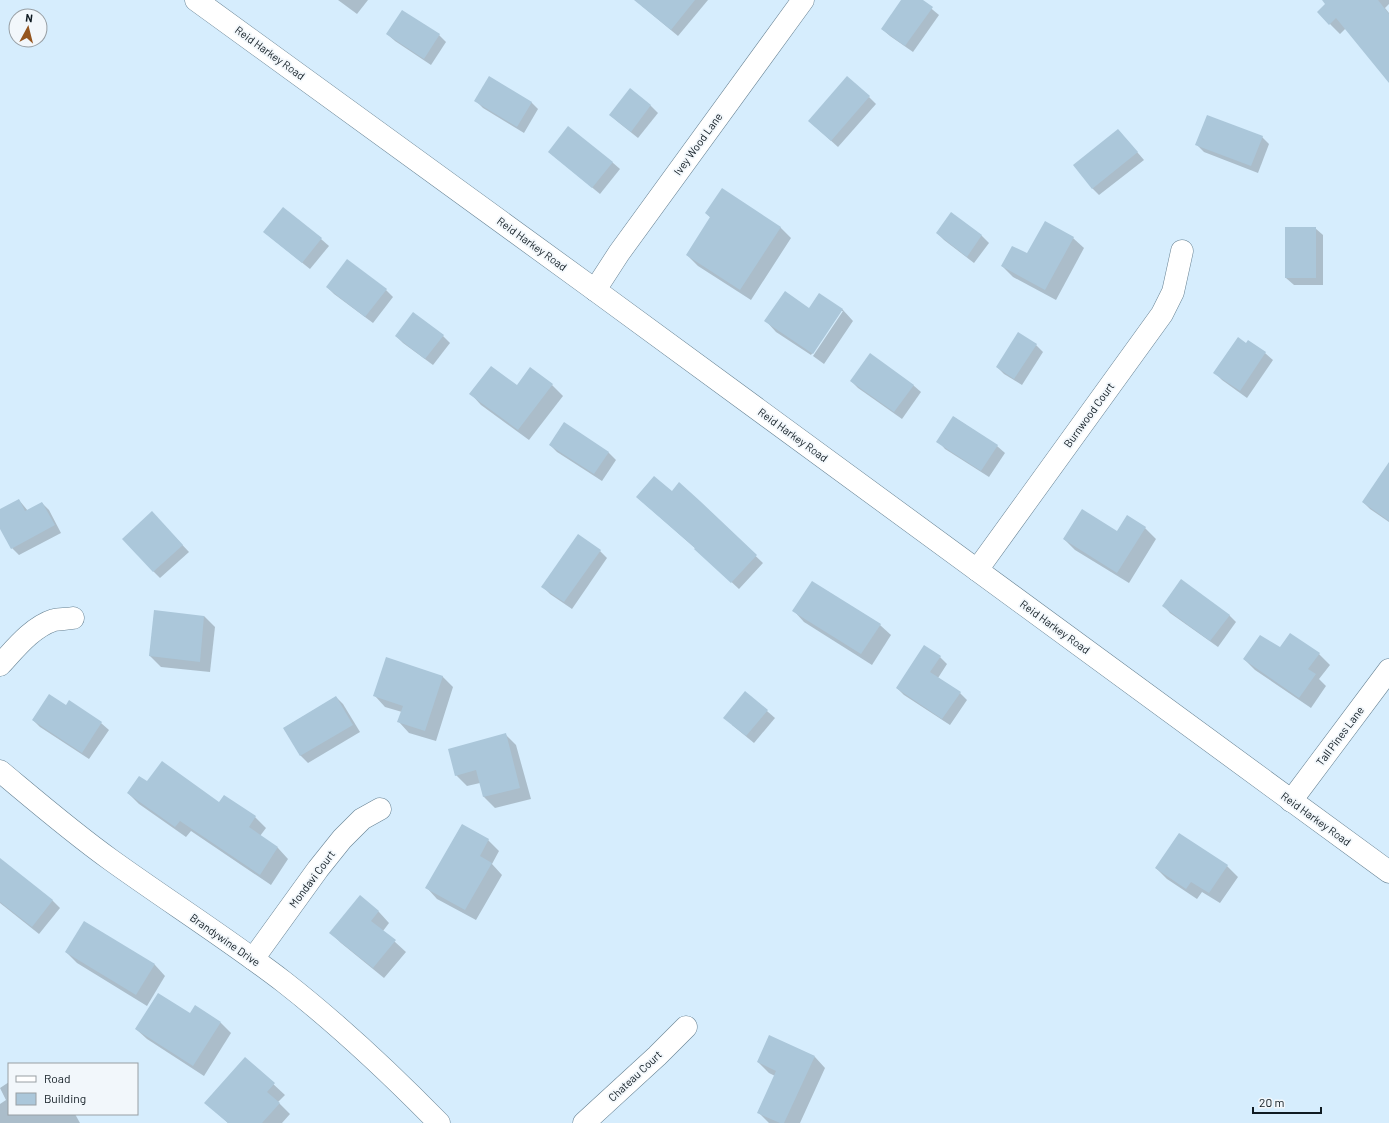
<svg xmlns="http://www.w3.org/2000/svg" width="1389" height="1123" viewBox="0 0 1389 1123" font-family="Barlow,sans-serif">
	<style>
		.shadow { fill: #0003 }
		.building { fill: #abc7da }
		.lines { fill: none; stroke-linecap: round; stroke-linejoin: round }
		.minor-casing { stroke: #678293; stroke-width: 23 }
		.minor { stroke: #fff; stroke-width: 22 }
		.labels { text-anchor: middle; stroke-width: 3.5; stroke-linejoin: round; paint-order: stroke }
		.street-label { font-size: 11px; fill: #101b22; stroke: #f2f7fb }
	</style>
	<rect width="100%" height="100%" fill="#d6edfd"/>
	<g class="shadow">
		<path d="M 338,0 L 368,0 L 357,14 Z"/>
		<path d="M 647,0 L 708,0 L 678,36 L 642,6 Z"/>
		<path d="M 903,0 L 921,0 L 939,15 L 913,52 L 890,36 L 882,29 Z"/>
		<path d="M 1327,0 L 1389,0 L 1389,4 L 1385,8 L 1389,13 L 1389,81 L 1346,28 L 1340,34 L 1330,24 L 1329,3 Z"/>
		<path d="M 387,34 L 439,35 L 446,42 L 431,65 L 395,41 Z"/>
		<path d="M 630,90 L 651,106 L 658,113 L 638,138 L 618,122 L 610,115 Z"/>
		<path d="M 869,97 L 876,104 L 838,147 L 809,121 Z"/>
		<path d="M 476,101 L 531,102 L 538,109 L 524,133 L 483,108 Z"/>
		<path d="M 1118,130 L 1144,160 L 1099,195 L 1092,188 Z"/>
		<path d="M 1262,137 L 1269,144 L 1258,173 L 1204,152 L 1196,144 Z"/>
		<path d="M 549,152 L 612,162 L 620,169 L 600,194 Z"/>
		<path d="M 706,213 L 780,227 L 791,238 L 751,300 L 698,266 L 687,255 L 711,218 Z"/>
		<path d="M 952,214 L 982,236 L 989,243 L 974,263 L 944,240 L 937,233 Z"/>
		<path d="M 1315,228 L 1323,235 L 1323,285 L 1294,285 L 1286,278 Z"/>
		<path d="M 264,232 L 321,239 L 329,246 L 310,269 Z"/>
		<path d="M 1073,238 L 1084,248 L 1056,300 L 1013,277 L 1002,266 Z"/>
		<path d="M 327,287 L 386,290 L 393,297 L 373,323 L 334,294 Z"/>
		<path d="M 819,295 L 843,310 L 853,321 L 824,364 L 813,356 L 843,311 L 841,311 L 811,355 L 776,332 L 766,321 L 810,309 Z"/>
		<path d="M 396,336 L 443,336 L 450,343 L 433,365 L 403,343 Z"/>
		<path d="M 1249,342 L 1265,353 L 1273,360 L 1247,398 L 1222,380 L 1215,373 Z"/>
		<path d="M 1036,345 L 1043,352 L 1022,385 L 1004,374 L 997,367 Z"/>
		<path d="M 851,381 L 913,385 L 921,392 L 902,419 L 858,388 Z"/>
		<path d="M 552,385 L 563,396 L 529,440 L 481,405 L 471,394 L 517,387 Z"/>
		<path d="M 954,417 L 997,446 L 1005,453 L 989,477 L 945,449 L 938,441 Z"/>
		<path d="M 564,423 L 609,453 L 616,460 L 602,481 L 557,452 L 550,445 Z"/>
		<path d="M 1389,464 L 1389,522 L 1370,509 L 1363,502 Z"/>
		<path d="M 672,492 L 706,509 L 763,563 L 739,589 L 696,549 L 637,497 Z"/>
		<path d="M 19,500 L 28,511 L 42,503 L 49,510 L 61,533 L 19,555 L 12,548 L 0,527 L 0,510 Z"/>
		<path d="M 1127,517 L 1145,528 L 1156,539 L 1129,583 L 1075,550 L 1064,539 L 1117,532 Z"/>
		<path d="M 159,520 L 189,552 L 160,578 L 153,571 Z"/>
		<path d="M 600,551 L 607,558 L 572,609 L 550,594 L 543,587 Z"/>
		<path d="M 1163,605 L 1229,615 L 1236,622 L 1218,647 L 1170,613 Z"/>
		<path d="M 794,611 L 880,625 L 891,635 L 872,665 L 804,622 Z"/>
		<path d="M 204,616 L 215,627 L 210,672 L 161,667 L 150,656 Z"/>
		<path d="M 1280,648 L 1319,654 L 1330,665 L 1319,679 L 1326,686 L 1311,708 L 1255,670 L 1244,659 Z"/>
		<path d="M 940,657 L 947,664 L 938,678 L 960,693 L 967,700 L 950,725 L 904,695 L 897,688 Z"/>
		<path d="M 442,676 L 453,687 L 436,741 L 409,733 L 399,722 L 402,712 L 385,707 L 375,696 Z"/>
		<path d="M 745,692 L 775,718 L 754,743 L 732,725 Z"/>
		<path d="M 336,697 L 343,704 L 360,732 L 308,763 L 301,756 L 284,728 Z"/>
		<path d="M 69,702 L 101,723 L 109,730 L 89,759 L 40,727 L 33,720 L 66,707 Z"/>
		<path d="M 505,734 L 516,745 L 531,799 L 495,808 L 484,797 L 480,783 L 467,786 L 456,775 Z"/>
		<path d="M 147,782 L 219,804 L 224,796 L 255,817 L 266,828 L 260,836 L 278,848 L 288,859 L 271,885 L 191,831 L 186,837 L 139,804 L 128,793 Z"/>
		<path d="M 462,825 L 488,840 L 499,851 L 492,864 L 502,875 L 476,920 L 437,899 L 427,888 Z"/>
		<path d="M 6,864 L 53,901 L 60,908 L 39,934 L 0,903 L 0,872 Z"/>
		<path d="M 1227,866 L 1238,877 L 1220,903 L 1202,892 L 1197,899 L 1167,879 L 1156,868 Z"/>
		<path d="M 360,897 L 379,912 L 389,923 L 383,931 L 406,952 L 384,978 L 341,943 L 331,933 Z"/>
		<path d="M 84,923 L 155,965 L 165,976 L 147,1006 L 77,963 L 66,952 Z"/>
		<path d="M 190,1014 L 221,1023 L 231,1033 L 204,1076 L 147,1039 L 136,1029 Z"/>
		<path d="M 815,1057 L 825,1068 L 800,1123 L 769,1123 L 758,1112 L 775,1076 L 769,1073 L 758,1062 Z"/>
		<path d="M 245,1058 L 285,1095 L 278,1102 L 290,1114 L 282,1123 L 228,1123 L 217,1113 Z"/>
		<path d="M 9,1082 L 9,1114 L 75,1114 L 80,1123 L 0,1123 L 0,1104 L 6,1100 L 0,1088 Z"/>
	</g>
	<g class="building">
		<path d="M 634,0 L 695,0 L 671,30 Z"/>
		<path d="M 901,0 L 923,0 L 933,7 L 905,46 L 881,29 Z"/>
		<path d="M 1322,0 L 1378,0 L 1389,14 L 1389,83 L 1336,18 L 1329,25 L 1317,12 L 1325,4 Z"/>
		<path d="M 402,10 L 440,34 L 424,59 L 386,34 Z"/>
		<path d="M 489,76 L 532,102 L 517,127 L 474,101 Z"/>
		<path d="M 847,76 L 870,96 L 831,141 L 808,121 Z"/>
		<path d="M 630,88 L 651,105 L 631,132 L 609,115 Z"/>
		<path d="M 1207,115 L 1263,136 L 1251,166 L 1195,145 Z"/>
		<path d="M 568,126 L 613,162 L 592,188 L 548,152 Z"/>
		<path d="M 1118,129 L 1138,152 L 1092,189 L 1073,165 Z"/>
		<path d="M 722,188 L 781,227 L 740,290 L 686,255 L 710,217 L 705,213 Z"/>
		<path d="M 283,207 L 322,238 L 302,263 L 263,232 Z"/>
		<path d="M 951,212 L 982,235 L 967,257 L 936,233 Z"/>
		<path d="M 1045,221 L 1074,237 L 1045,290 L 1001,266 L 1012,246 L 1027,253 Z"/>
		<rect x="1285" y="227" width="31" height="51"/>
		<path d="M 347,259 L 387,289 L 365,317 L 326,287 Z"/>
		<path d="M 785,291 L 809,308 L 819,293 L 843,309 L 813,354 L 764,321 Z"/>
		<path d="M 413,312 L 444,335 L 425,359 L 395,336 Z"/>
		<path d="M 1018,332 L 1037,344 L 1014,379 L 996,367 Z"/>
		<path d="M 1238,337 L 1246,343 L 1248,340 L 1266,352 L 1240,391 L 1213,373 Z"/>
		<path d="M 870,353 L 914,385 L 894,412 L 850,381 Z"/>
		<path d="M 491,366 L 517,385 L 530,367 L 553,384 L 518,430 L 469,394 Z"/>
		<path d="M 953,416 L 998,445 L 981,471 L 936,442 Z"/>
		<path d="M 564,422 L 609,452 L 594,474 L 549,445 Z"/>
		<path d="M 1389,462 L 1389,521 L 1362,502 Z"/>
		<path d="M 654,476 L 672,491 L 679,482 L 700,501 L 757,555 L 731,583 L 694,549 L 695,548 L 636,497 Z"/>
		<path d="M 19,499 L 25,511 L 42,502 L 55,525 L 11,549 L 0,529 L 0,509 Z"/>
		<path d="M 1082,509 L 1117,531 L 1127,515 L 1146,527 L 1117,573 L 1063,539 Z"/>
		<path d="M 152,511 L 183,545 L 153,572 L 122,539 Z"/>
		<path d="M 578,534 L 601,550 L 564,602 L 541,587 Z"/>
		<path d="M 1181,579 L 1230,615 L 1210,641 L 1162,606 Z"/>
		<path d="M 812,581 L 881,624 L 861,654 L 792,611 Z"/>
		<path d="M 154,610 L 204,616 L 200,662 L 149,656 Z"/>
		<path d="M 1290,633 L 1320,653 L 1308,669 L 1316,674 L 1299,698 L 1243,659 L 1260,635 L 1280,647 Z"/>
		<path d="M 924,645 L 941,656 L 930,672 L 961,692 L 942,719 L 896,688 Z"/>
		<path d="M 386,657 L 443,676 L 425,731 L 397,722 L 403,706 L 373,696 Z"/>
		<path d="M 745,691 L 768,710 L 746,736 L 723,718 Z"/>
		<path d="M 49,694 L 66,705 L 69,700 L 102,722 L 82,753 L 32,720 Z"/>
		<path d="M 336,696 L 353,725 L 300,756 L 283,728 Z"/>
		<path d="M 506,733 L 520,788 L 483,797 L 476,770 L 455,776 L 448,749 Z"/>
		<path d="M 162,761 L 219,802 L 224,795 L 256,816 L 249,827 L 278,847 L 260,875 L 180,821 L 175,827 L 127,793 L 139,776 L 147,781 Z"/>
		<path d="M 462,824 L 489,839 L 480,856 L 492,863 L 465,910 L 425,888 Z"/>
		<path d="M 1179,833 L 1228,865 L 1209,893 L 1191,882 L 1186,889 L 1155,868 Z"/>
		<path d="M 0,858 L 53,900 L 32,927 L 0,902 Z"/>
		<path d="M 360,895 L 379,911 L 371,921 L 396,940 L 373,968 L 329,933 Z"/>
		<path d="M 84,921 L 155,964 L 136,995 L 65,952 Z"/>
		<path d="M 158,993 L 190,1013 L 195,1005 L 221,1022 L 193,1066 L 135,1029 Z"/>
		<path d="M 769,1035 L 815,1056 L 784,1123 L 780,1123 L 757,1113 L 776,1071 L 757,1062 Z"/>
		<path d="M 245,1057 L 275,1083 L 267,1092 L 280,1103 L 262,1123 L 228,1123 L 204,1103 Z"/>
	</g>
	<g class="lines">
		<g class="minor-casing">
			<g id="minor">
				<path d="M 196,0 L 595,290 L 1389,872"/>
				<path d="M 595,290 L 619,253 L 803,0"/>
				<path d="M 977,570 L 1162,314 L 1173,292 L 1182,251"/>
				<path d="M 0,665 C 15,649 32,627 54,620 C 60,619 67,619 73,618"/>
				<path d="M 0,771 C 36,801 72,832 111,860 C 168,901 228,939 284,982 C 339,1025 390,1073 439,1123"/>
				<path d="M 1291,801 L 1389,670"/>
				<path d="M 253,959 L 318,869 L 342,839 L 362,819 L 380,809"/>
				<path d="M 584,1123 L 657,1056 L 686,1027"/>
			</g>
		</g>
		<use href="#minor" class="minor"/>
	</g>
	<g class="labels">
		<g class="street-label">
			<text transform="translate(270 53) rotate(36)" y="4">Reid Harkey Road</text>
			<text transform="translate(698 144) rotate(-54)" y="4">Ivey Wood Lane</text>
			<text transform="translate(532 244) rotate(36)" y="4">Reid Harkey Road</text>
			<text transform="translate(1089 415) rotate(-54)" y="4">Burnwood Court</text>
			<text transform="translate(793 435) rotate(36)" y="4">Reid Harkey Road</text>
			<text transform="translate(1055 627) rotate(36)" y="4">Reid Harkey Road</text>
			<text transform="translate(1340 736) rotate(-53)" y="4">Tall Pines Lane</text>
			<text transform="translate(1316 819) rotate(36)" y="4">Reid Harkey Road</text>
			<text transform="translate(312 879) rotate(-53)" y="4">Mondavi Court</text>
			<text transform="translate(225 940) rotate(35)" y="4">Brandywine Drive</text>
			<text transform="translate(635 1076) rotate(-43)" y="4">Chateau Court</text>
		</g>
	</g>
	<rect x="8" y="1063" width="130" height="52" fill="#f2f7fb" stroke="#989fa4"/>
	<rect x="16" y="1076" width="20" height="6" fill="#ffffff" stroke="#989fa4"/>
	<text x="44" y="1083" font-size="12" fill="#101b22">Road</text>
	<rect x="16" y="1093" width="20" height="12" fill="#abc7da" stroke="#989fa4"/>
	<text x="44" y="1103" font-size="12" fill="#101b22">Building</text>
	<g transform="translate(28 28) rotate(7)"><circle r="19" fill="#f2f7fb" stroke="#989fa4"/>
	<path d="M0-3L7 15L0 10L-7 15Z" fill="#95551e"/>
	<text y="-6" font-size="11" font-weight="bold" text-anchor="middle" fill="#101b22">N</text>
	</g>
	<path d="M1253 1107v6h68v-6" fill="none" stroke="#101b22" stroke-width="2"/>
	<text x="1259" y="1107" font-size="12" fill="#101b22" stroke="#f2f7fb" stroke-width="3" paint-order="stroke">20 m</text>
</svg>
